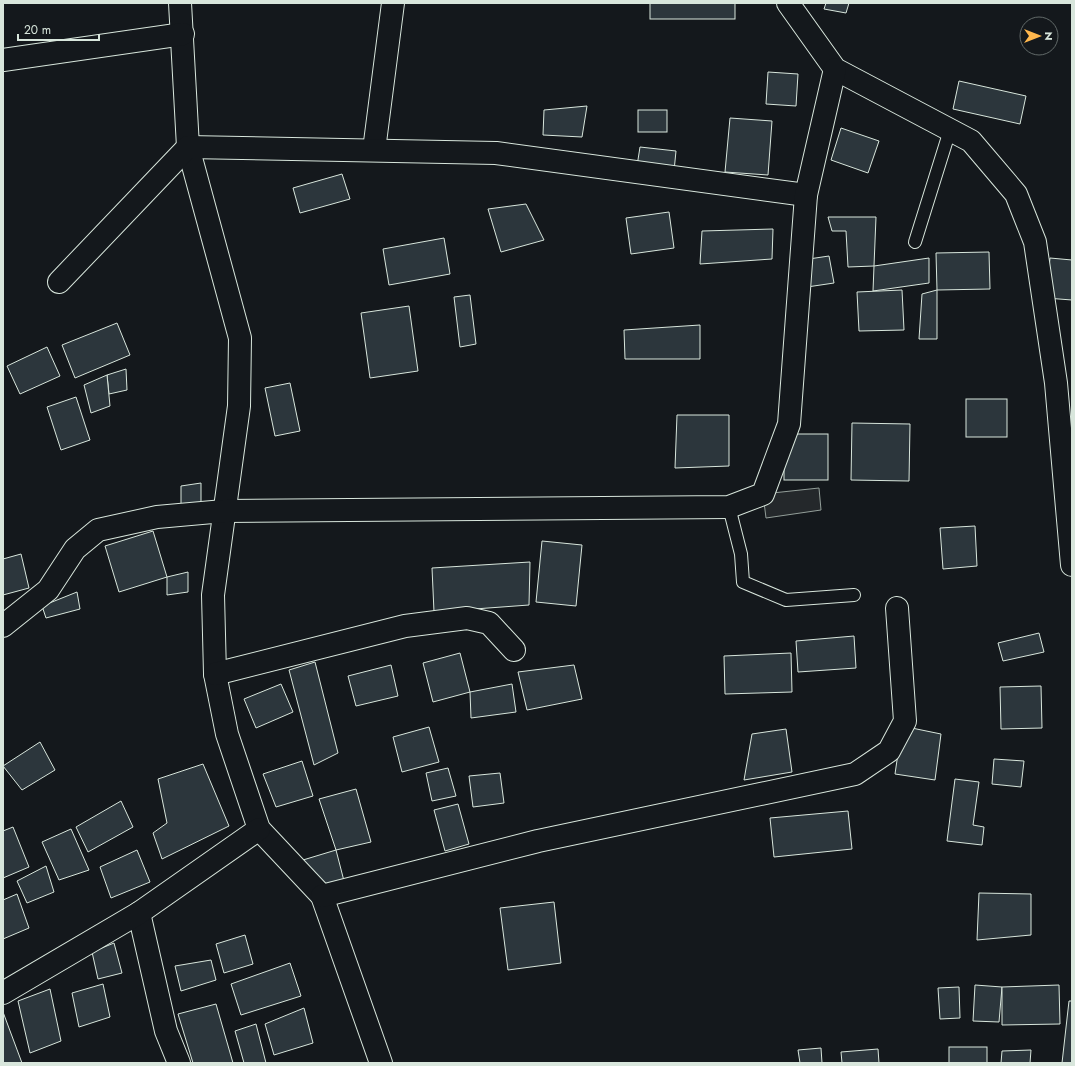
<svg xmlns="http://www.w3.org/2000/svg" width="1075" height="1066" viewBox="0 0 1075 1066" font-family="Jost,sans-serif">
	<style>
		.parking { fill: #24282b; stroke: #939e99 }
		.building { fill: #2c363c; stroke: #d8e6dc }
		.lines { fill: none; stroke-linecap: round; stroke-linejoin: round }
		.lane-casing { stroke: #d8e6dc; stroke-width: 14 }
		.street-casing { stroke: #d8e6dc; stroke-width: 24 }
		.lane { stroke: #14181c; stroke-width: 12 }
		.street { stroke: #14181c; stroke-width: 22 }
	</style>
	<rect width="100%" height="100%" fill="#14181c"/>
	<path class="parking" d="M 819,488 L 821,510 L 766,518 L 763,494 Z"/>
	<g class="building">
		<rect x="650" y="3" width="85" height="16"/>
		<path d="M 826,3 L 849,3 L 846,13 L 824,9 Z"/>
		<path d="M 768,72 L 798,74 L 796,106 L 766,104 Z"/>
		<path d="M 959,81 L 1026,96 L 1020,124 L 953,109 Z"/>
		<path d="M 587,106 L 582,137 L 543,135 L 544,110 Z"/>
		<rect x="638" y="110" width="29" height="22"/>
		<path d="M 730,118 L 772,121 L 768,175 L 725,172 Z"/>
		<path d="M 841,128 L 879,141 L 868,173 L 831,160 Z"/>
		<path d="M 640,147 L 676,151 L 674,171 L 637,166 Z"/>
		<path d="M 342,174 L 350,199 L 300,213 L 293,188 Z"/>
		<path d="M 526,204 L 544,240 L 501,252 L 488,209 Z"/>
		<path d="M 669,212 L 674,248 L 631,254 L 626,218 Z"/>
		<path d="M 828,217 L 876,217 L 874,266 L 848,267 L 846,231 L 832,231 Z"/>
		<path d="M 773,229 L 772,259 L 700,264 L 702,231 Z"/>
		<path d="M 444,238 L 450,274 L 389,285 L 383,249 Z"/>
		<path d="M 989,252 L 990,289 L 937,290 L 936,253 Z"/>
		<path d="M 829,256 L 834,283 L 807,287 L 802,260 Z"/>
		<path d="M 929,258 L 929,283 L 873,291 L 874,266 Z"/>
		<path d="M 1050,258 L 1072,260 L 1072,300 L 1046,298 Z"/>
		<path d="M 902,290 L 904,330 L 859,331 L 857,292 Z"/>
		<path d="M 937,290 L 937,339 L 919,339 L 922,294 Z"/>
		<path d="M 470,295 L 476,344 L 460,347 L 454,297 Z"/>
		<path d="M 409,306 L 418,371 L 370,378 L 361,313 Z"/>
		<path d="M 117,323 L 130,355 L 75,378 L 62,345 Z"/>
		<path d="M 700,325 L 700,359 L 625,359 L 624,330 Z"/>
		<path d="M 47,347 L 60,376 L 20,394 L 7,366 Z"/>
		<path d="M 126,369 L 127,390 L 109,394 L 107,375 Z"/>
		<path d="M 107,375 L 110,406 L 91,413 L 84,385 Z"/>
		<path d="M 290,383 L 300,431 L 275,436 L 265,388 Z"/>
		<path d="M 76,397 L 90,440 L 61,450 L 47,407 Z"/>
		<rect x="966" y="399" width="41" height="38"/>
		<path d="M 677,415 L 729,415 L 729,466 L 675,468 Z"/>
		<path d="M 852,423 L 910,424 L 909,481 L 851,480 Z"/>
		<rect x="784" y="434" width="44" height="46"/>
		<path d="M 201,483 L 201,503 L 181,506 L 181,486 Z"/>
		<path d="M 975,526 L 977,566 L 943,569 L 940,528 Z"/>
		<path d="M 153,531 L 167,577 L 119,592 L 105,546 Z"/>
		<path d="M 542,541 L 582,545 L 576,606 L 536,602 Z"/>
		<path d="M 21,554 L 29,588 L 3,595 L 3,559 Z"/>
		<path d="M 530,562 L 529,605 L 434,612 L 432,568 Z"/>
		<path d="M 188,572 L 188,592 L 167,595 L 167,577 Z"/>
		<path d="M 77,592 L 80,609 L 46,618 L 42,606 Z"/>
		<path d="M 1039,633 L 1044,652 L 1003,661 L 998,643 Z"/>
		<path d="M 854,636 L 856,668 L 798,672 L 796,641 Z"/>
		<path d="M 460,653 L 470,692 L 433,702 L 423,663 Z"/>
		<path d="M 791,653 L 792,692 L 725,694 L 724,656 Z"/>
		<path d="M 315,662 L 338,753 L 314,765 L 289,670 Z"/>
		<path d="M 391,665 L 398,696 L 356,706 L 348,676 Z"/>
		<path d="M 574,665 L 582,699 L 527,710 L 518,672 Z"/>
		<path d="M 281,684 L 293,712 L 256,728 L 244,699 Z"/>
		<path d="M 512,684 L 516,712 L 471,718 L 470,692 Z"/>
		<path d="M 1041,686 L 1042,728 L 1001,729 L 1000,687 Z"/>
		<path d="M 902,726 L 941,734 L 935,780 L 895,774 Z"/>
		<path d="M 429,727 L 439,762 L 402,772 L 393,737 Z"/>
		<path d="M 786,729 L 792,772 L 744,780 L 752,734 Z"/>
		<path d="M 40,742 L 55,770 L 22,790 L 3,766 Z"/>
		<path d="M 994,759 L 1024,761 L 1021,787 L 992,784 Z"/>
		<path d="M 302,761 L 313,796 L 276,807 L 263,774 Z"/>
		<path d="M 203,764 L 229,826 L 162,859 L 153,833 L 167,823 L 158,779 Z"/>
		<path d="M 448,768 L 456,796 L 432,801 L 426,773 Z"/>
		<path d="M 500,773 L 504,803 L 473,807 L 469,776 Z"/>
		<path d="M 955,779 L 979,782 L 973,825 L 984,827 L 982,845 L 947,841 Z"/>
		<path d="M 356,789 L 371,842 L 336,850 L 319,799 Z"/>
		<path d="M 121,801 L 133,827 L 88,852 L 76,827 Z"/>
		<path d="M 458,804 L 469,844 L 445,851 L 434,810 Z"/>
		<path d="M 848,811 L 852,849 L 774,857 L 770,818 Z"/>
		<path d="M 13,827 L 29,867 L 3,878 L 3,831 Z"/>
		<path d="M 71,829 L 89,870 L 59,880 L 42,842 Z"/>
		<path d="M 137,850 L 150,882 L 111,898 L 100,867 Z"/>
		<path d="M 336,850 L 344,881 L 317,890 L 303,860 Z"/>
		<path d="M 46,866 L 54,892 L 27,903 L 17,881 Z"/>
		<path d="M 979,893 L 1031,894 L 1031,935 L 977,940 Z"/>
		<path d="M 17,894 L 29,928 L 3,939 L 3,900 Z"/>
		<path d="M 554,902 L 561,963 L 508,970 L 500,908 Z"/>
		<path d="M 245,935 L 253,964 L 224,973 L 216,944 Z"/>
		<path d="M 114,943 L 122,973 L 98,979 L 92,952 Z"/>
		<path d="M 211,960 L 216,980 L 181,991 L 175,966 Z"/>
		<path d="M 290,963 L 301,996 L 241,1015 L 231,984 Z"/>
		<path d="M 103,984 L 110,1017 L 79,1027 L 72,993 Z"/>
		<path d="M 975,985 L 1002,987 L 999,1022 L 973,1021 Z"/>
		<path d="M 1059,985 L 1060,1024 L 1002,1025 L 1002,987 Z"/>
		<path d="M 959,987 L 960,1018 L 940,1019 L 938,988 Z"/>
		<path d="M 50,989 L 61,1041 L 30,1053 L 18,1001 Z"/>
		<path d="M 1069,1001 L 1072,1001 L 1072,1063 L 1062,1063 Z"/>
		<path d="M 216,1004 L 233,1063 L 193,1063 L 178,1014 Z"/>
		<path d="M 304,1008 L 313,1043 L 274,1055 L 265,1024 Z"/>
		<path d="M 3,1012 L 22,1063 L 3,1063 Z"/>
		<path d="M 256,1024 L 266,1063 L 244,1063 L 235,1031 Z"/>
		<rect x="949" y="1047" width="38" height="16"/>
		<path d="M 821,1048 L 822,1063 L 800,1063 L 798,1050 Z"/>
		<path d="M 878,1049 L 879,1063 L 842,1063 L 841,1052 Z"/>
		<path d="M 1031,1050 L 1030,1063 L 1001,1063 L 1002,1051 Z"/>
	</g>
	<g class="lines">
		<g class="lane-casing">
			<g id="lane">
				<path d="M 915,242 L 950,130"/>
				<path d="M 729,507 L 741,554 L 743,582 L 786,600 L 854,595"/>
			</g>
		</g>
		<g class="street-casing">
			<g id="street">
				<path d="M 180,3 L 188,147 L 240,338 L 239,406 L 213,595 L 215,674 L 227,734 L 259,829 L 322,896 L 381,1063"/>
				<path d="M 788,3 L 835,69 L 971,141 L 1016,194 L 1035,242 L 1056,383 L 1072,565"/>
				<path d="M 3,60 L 183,34"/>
				<path d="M 374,150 L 393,3"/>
				<path d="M 59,282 L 188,147 L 496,153 L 806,195"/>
				<path d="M 3,626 L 48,590 L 75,549 L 98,530 L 157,517 L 224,511 L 729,507 L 763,494 L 789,424 L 806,195 L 835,69"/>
				<path d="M 215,674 L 405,626 L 467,618 L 489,623 L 514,650"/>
				<path d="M 322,896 L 538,841 L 855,774 L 889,751 L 905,721 L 897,608"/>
				<path d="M 139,913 L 166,1031 L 179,1063"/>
				<path d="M 3,993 L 139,913 L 259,829"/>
			</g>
		</g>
		<use href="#lane" class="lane"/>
		<use href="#street" class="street"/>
	</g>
	<rect width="1075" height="1066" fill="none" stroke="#d8e6dc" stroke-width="8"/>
	<g transform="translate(1039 36) rotate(90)"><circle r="19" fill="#14181c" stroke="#626a69"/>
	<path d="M0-3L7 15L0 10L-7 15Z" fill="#ffb74d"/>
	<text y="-6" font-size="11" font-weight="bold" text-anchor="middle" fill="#d8e6dc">N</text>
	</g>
	<path d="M18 34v6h81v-6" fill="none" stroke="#d8e6dc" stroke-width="2"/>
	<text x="24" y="34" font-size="12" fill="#d8e6dc" stroke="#14181c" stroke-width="3" paint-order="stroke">20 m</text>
</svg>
